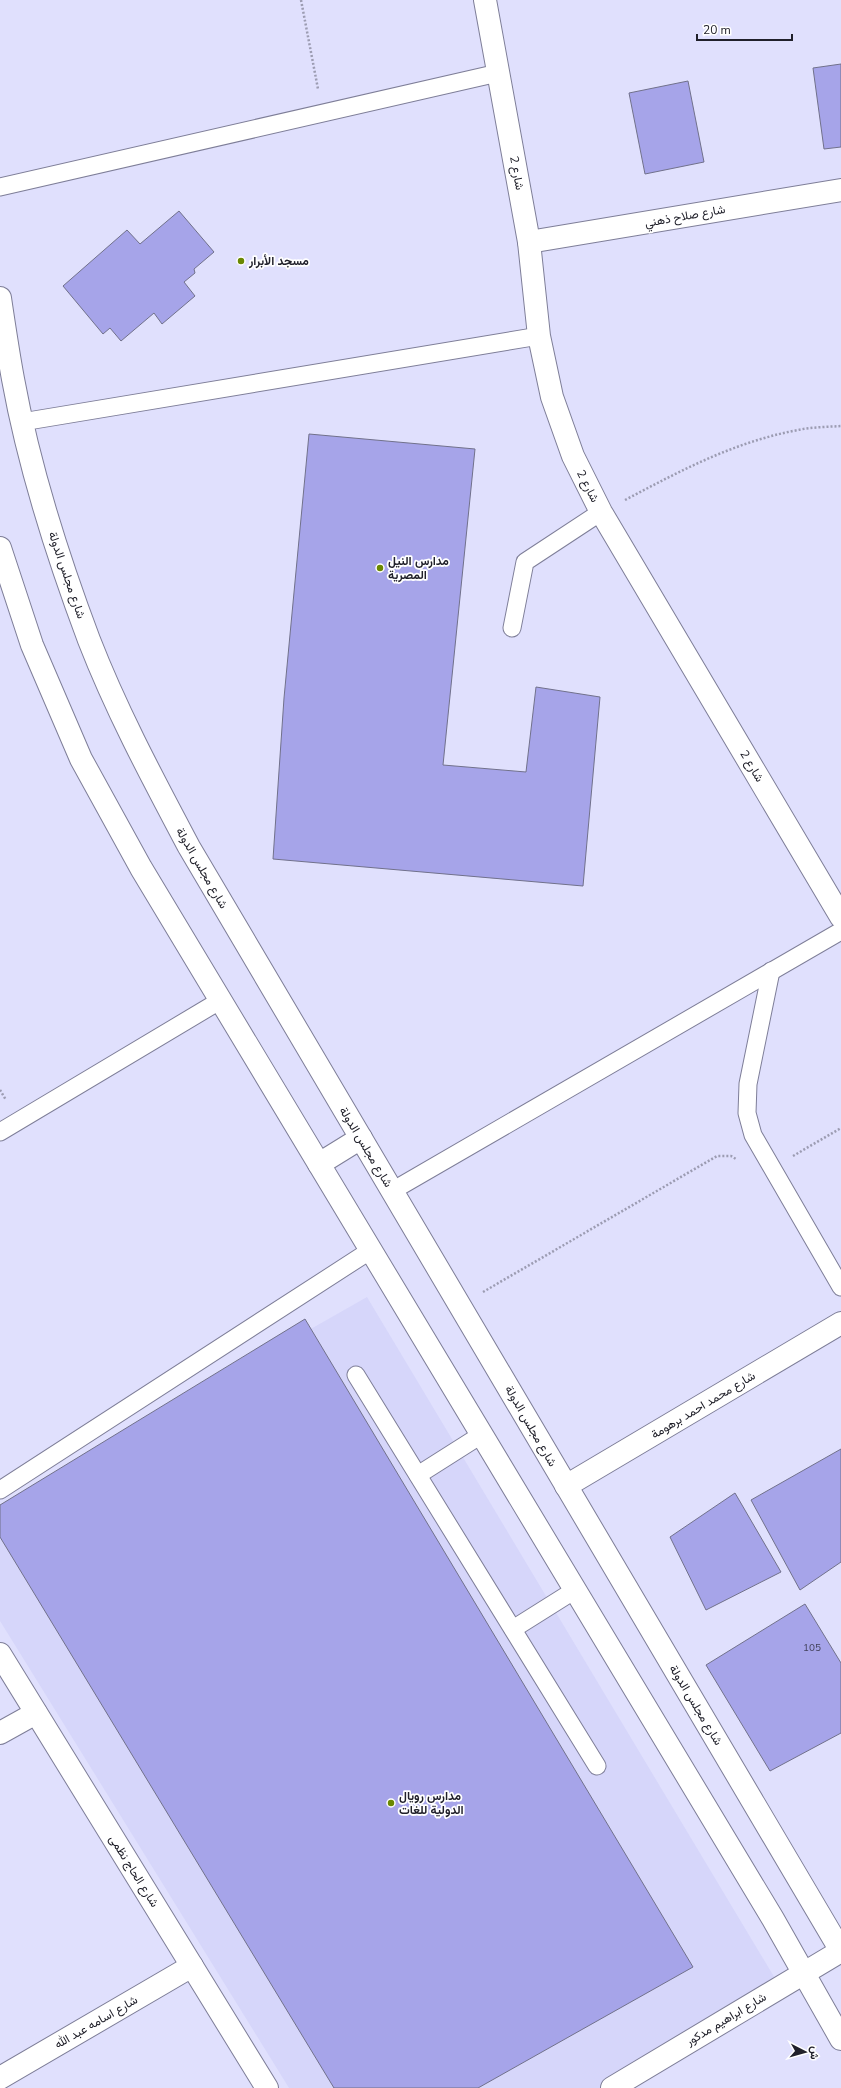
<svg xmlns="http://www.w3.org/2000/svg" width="841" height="2088" viewBox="0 0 841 2088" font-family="'Nunito Sans',Vazirmatn,sans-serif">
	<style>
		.built { fill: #d6d6fa }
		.building { fill: #a6a4e9; stroke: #71718b }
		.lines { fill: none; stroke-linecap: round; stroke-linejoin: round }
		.service-casing { stroke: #7e7e98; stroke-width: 19 }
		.minor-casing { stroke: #7e7e98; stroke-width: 24 }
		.path { stroke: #9c9cb2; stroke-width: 2.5; stroke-dasharray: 2 2; stroke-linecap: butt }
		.service { stroke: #fff; stroke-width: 17 }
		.minor { stroke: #fff; stroke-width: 22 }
		.poi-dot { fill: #6a8801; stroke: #fff; stroke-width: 1.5 }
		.labels { text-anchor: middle; stroke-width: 3.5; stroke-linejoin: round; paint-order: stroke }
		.number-label { font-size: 10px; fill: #42415a }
		.street-label { font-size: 12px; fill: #20202a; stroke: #fff }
		.poi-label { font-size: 12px; font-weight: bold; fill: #20202a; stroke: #fff; text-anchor: start }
	</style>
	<rect width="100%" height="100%" fill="#e0e0fd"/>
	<path class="built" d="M 367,1297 L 779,1985 L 608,2088 L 289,2088 L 0,1621 L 0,1506 Z"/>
	<g class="building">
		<path d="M 841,64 L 841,147 L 824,149 L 813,68 Z"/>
		<path d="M 688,81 L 704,162 L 645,174 L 629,93 Z"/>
		<path d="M 179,211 L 214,252 L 194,269 L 195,273 L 184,282 L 195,296 L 162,324 L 154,313 L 121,341 L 110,328 L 103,334 L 63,286 L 127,230 L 140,244 Z"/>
		<path d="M 309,434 L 475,449 L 443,765 L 526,772 L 536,687 L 600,697 L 583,886 L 273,859 L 284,698 Z"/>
		<path d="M 305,1319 L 693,1967 L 478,2088 L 334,2088 L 0,1537 L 0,1505 Z"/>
		<path d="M 841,1449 L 841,1562 L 800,1590 L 751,1500 Z"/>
		<path d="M 735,1493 L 781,1572 L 706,1610 L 670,1537 Z"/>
		<path d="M 805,1604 L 841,1663 L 841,1733 L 770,1771 L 706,1665 Z"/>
	</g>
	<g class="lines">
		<g class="service-casing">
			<g id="service">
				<path d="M 0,187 L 498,73"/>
				<path d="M 22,422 L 539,336"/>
				<path d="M 512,628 L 525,562 L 601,512"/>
				<path d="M 771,971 L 748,1084 L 747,1113 L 753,1135 L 841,1287"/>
				<path d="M 0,1132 L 221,1000"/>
				<path d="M 392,1191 L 841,931"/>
				<path d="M 356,1375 L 597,1766"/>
				<path d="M 418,1475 L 481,1435"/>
				<path d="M 0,1490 L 371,1250"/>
				<path d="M 513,1629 L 575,1590"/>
			</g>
		</g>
		<g class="minor-casing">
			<g id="minor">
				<path d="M 485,0 L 529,242 L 539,336 L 552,397 L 573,456 L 601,512 L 841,917"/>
				<path d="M 529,242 L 841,190"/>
				<path d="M 0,298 C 4,325 8,352 13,379 C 29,467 57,555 89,640 C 117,712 153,779 189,847 L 841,1951"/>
				<path d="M 0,548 L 32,645 L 81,759 L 141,868 L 773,1919 L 841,2039"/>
				<path d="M 319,1164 L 361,1138"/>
				<path d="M 566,1486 L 841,1323"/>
				<path d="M 0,1654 L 267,2088"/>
				<path d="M 0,1733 L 36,1713"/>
				<path d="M 0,2078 L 192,1966"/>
				<path d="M 612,2088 L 841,1951"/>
			</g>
		</g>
		<g class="path">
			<path d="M 301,0 L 318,89"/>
			<path d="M 625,500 C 682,470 734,442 798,430 C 812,427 827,427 841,426"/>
			<path d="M 0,1090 L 6,1100"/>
			<path d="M 793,1156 L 841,1128"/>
			<path d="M 483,1292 L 717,1156 L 731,1156 L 736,1159"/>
		</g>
		<use href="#service" class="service"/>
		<use href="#minor" class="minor"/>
	</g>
	<g class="poi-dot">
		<circle cx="241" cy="261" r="4"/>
		<circle cx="380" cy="568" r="4"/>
		<circle cx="391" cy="1803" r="4"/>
	</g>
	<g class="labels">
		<g class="number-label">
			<text x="812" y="1651">105</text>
		</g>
		<g class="street-label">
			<text transform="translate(517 173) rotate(80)" y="4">شارع 2</text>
			<text transform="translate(685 216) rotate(-10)" y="4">شارع صلاح ذهني</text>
			<text transform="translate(588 486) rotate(63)" y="4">شارع 2</text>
			<text transform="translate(67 575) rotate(71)" y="4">شارع مجلس الدولة</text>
			<text transform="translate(752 766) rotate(59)" y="4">شارع 2</text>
			<text transform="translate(202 868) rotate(60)" y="4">شارع مجلس الدولة</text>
			<text transform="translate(366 1147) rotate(59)" y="4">شارع مجلس الدولة</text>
			<text transform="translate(703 1405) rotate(-31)" y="4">شارع محمد احمد برهومة</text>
			<text transform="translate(531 1426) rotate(60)" y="4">شارع مجلس الدولة</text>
			<text transform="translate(696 1705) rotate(59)" y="4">شارع مجلس الدولة</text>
			<text transform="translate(134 1871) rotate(58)" y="4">شارع الحاج نظمى</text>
			<text transform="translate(726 2019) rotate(-31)" y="4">شارع ابراهيم مدكور</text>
			<text transform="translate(96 2022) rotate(-30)" y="4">شارع اسامه عبد الله</text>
		</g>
		<g class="poi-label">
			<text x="249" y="265">مسجد الأبرار</text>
			<text x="388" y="565">مدارس النيل<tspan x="388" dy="14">المصرية</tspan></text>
			<text x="399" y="1800">مدارس رويال<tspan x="399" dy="14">الدولية للغات</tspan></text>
		</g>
	</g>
	<g transform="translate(805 2052) rotate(96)" stroke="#ffffff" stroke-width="3" paint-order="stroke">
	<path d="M0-3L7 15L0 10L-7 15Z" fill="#20202a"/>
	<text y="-6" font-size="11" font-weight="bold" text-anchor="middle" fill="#20202a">ش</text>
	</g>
	<path d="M697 34v6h95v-6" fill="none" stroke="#20202a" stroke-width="2"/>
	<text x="703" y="34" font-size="12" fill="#20202a" stroke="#ffffff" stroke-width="3" paint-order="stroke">20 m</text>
</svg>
